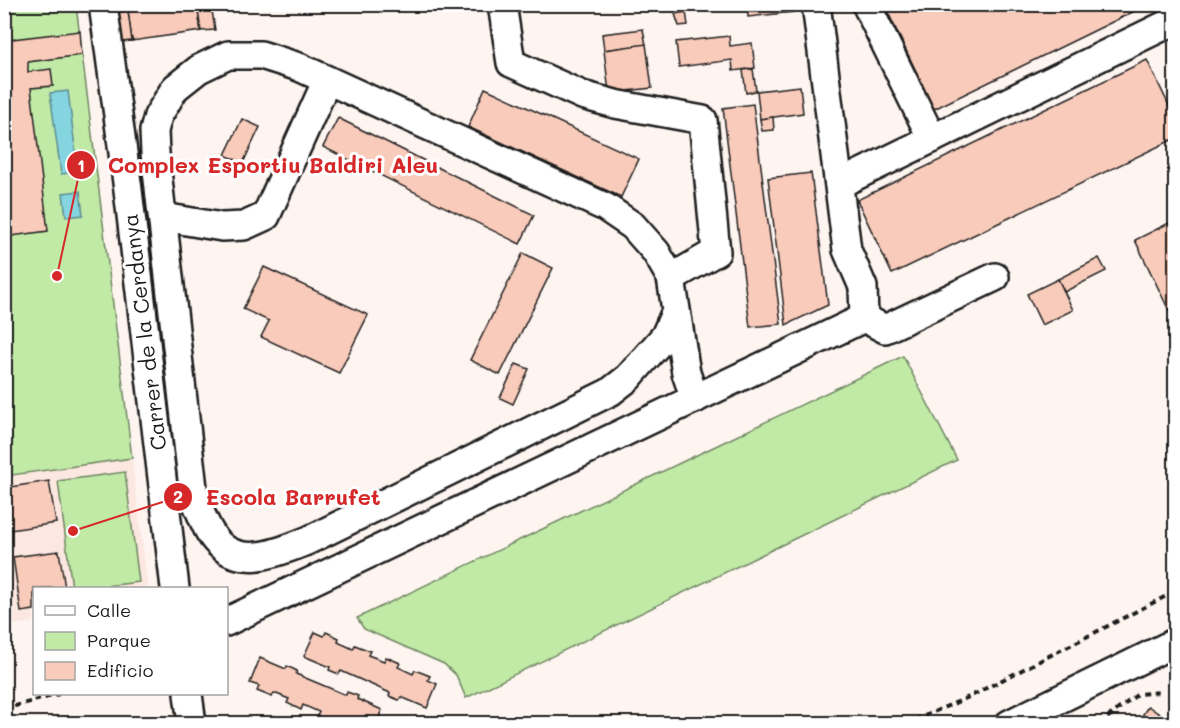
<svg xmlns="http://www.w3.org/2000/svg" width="1180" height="728" viewBox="0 0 1180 728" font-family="Mali,sans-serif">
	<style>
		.built { fill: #fce8e1 }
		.green { fill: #c1eaa6; stroke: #6e8361; stroke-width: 1.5 }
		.water { fill: #85d5e0; stroke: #5b8b92; stroke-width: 1.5 }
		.building { fill: #f9cbbb; stroke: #1c1c1c; stroke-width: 1.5 }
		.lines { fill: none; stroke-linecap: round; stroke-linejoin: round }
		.minor-casing { stroke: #1c1c1c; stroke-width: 32 }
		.path { stroke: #1c1c1c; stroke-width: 4; stroke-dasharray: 6 4.5; stroke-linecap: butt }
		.minor { stroke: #fff; stroke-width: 27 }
		.labels { text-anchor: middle; stroke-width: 6; stroke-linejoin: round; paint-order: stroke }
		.street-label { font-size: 21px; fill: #1c1c1c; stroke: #fff }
		.leader { fill: none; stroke: #d62828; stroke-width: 2 }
		.callout-dot { fill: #d62828; stroke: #fff; stroke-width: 2 }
		.mark-label { font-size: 18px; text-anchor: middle; font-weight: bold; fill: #fff }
		.callout-label { font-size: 22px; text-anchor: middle; font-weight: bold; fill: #d62828; stroke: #fff; stroke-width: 6; stroke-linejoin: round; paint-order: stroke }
	</style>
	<rect width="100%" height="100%" fill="#fef5f1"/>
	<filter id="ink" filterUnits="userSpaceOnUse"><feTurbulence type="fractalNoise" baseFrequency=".0167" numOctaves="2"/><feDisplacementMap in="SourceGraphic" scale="12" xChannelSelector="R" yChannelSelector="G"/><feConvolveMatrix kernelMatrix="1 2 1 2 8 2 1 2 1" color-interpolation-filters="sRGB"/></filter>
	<g filter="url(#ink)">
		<path class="built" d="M 132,458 L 148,588 L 34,588 L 34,622 L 5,626 L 4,476 Z"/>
		<g class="green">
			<path d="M 4,5 L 76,5 L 132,458 L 5,476 Z"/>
			<path d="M 903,356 L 957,460 L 466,698 L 456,675 L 444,664 L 364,629 L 357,618 Z"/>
			<path d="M 125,472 L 139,582 L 89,588 L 72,588 L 58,481 Z"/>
		</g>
		<g class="water">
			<path d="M 68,91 L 78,172 L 61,174 L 50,93 Z"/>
			<path d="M 80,191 L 83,215 L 66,217 L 63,193 Z"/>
		</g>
		<g class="building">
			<path d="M 172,4 L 197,4 L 201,31 L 132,41 L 128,11 Z"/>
			<path d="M 197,4 L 211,4 L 215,30 L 201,31 Z"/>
			<path d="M 747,4 L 792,4 L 793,12 L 748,17 Z"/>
			<path d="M 884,4 L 1149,4 L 934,109 Z"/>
			<path d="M 128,11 L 132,41 L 121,42 L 117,12 Z"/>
			<path d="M 686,12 L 688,25 L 679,26 L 675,14 Z"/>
			<path d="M 643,29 L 646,45 L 604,50 L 602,34 Z"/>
			<path d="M 80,31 L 82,55 L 28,62 L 28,72 L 51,69 L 53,86 L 31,88 L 48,231 L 4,237 L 4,40 Z"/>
			<path d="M 729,36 L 730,46 L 752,43 L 755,68 L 733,71 L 732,60 L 679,67 L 676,42 Z"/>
			<path d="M 646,44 L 652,88 L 609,93 L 604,50 Z"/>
			<path d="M 1147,60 L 1176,120 L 1176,138 L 892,274 L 857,200 Z"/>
			<path d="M 753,69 L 756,91 L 746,93 L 743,70 Z"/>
			<path d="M 800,86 L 803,113 L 760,119 L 757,91 Z"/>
			<path d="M 485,88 L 639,159 L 621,197 L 468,127 Z"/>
			<path d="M 753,104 L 781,324 L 750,327 L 723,108 Z"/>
			<path d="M 773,117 L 774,130 L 762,131 L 760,119 Z"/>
			<path d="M 338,118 L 534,215 L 520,244 L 323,147 Z"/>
			<path d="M 242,119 L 260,127 L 243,163 L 225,155 Z"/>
			<path d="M 811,173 L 828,305 L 786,325 L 768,178 Z"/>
			<path d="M 1171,222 L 1176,232 L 1176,325 L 1135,240 Z"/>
			<path d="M 523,253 L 553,268 L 500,375 L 470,360 Z"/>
			<path d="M 1099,258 L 1106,271 L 1064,292 L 1058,279 Z"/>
			<path d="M 264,267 L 368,315 L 339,373 L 261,337 L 269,321 L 243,309 Z"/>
			<path d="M 1058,279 L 1073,310 L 1042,325 L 1027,294 Z"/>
			<path d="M 516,364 L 529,369 L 513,404 L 500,398 Z"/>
			<path d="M 49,481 L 56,523 L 4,531 L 4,488 Z"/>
			<path d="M 59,551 L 65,588 L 34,588 L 34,610 L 21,612 L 13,557 Z"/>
			<path d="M 315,632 L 324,636 L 326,632 L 339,638 L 338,642 L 353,649 L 355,645 L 370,651 L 368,655 L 384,661 L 386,657 L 400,663 L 398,667 L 413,674 L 415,670 L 430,676 L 428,680 L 437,684 L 427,708 L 401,697 L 399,700 L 389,696 L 390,693 L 341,671 L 339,674 L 329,670 L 330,667 L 304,656 Z"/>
			<path d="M 260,658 L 286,669 L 287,666 L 297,671 L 296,674 L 346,695 L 347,692 L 358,696 L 357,699 L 382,710 L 377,724 L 347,724 L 333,718 L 331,722 L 317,716 L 319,712 L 303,705 L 301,710 L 287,703 L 289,699 L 274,693 L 272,697 L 257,691 L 259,686 L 250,683 Z"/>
			<path d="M 1148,706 L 1165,718 L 1162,722 L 1164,724 L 1137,724 Z"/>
			<path d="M 275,716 L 278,724 L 259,724 Z"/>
		</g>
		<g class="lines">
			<g class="minor-casing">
				<g id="minor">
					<path d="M 103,4 L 128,190 L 175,588"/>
					<path d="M 502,4 L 511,63 L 582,95 L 615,104 L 703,120 L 716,252 L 671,278"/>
					<path d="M 816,4 L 847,250 L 863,287 L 864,318"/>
					<path d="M 866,4 L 932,139"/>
					<path d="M 839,184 L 1176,20"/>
					<path d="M 163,217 L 222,227 L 244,226 L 266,216 L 327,80"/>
					<path d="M 676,311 L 665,336 L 628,378 L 610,392 L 307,541 C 281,551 243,569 218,543 C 206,531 201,512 194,497 L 155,153 L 154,131 L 158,116 L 175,88 L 199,69 L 228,55 L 261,55 L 299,67 L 605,207 L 633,226 L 656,252 L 671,278 L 686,373 L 695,399"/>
					<path d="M 226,622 L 864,318 L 885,329 L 995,277"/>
					<path d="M 188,694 L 192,724"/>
					<path d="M 1009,724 L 1176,642"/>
				</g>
			</g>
			<g class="path">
				<path d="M 4,709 L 59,694"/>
				<path d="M 905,724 L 969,697 L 1176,591"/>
				<path d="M 1099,724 L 1138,694 L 1161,692"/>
			</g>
			<use href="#minor" class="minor"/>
		</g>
	</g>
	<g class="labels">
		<g class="street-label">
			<text transform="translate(145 332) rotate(-97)" y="7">Carrer de la Cerdanya</text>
		</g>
	</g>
	<path class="leader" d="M57 276L81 165M73 531L178 497"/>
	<g class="callout-dot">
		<circle cx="57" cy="276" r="6"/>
		<circle cx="73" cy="531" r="6"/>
		<circle cx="81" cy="165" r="15"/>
		<circle cx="178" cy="497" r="15"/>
	</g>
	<g class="mark-label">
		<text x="81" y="172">1</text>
		<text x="178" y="503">2</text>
	</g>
	<g class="callout-label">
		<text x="273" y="173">Complex Esportiu Baldiri Aleu</text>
		<text x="293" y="505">Escola Barrufet</text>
	</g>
	<rect width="1180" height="728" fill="none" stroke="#fff" stroke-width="24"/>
	<rect x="12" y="12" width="1156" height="704" fill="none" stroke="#1c1c1c" stroke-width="2" filter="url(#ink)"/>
	<rect x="33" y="587" width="195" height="108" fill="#ffffff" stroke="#a4a4a4" stroke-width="1.5"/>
	<rect x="45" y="606" width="30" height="9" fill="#ffffff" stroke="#a4a4a4" stroke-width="1.5"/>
	<text x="87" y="617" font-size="18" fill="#1c1c1c">Calle</text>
	<rect x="45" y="632" width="30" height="18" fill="#c1eaa6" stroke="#a4a4a4" stroke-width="1.5"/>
	<text x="87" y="647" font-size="18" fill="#1c1c1c">Parque</text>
	<rect x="45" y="662" width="30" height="18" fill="#f9cbbb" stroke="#a4a4a4" stroke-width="1.5"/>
	<text x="87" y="677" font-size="18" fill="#1c1c1c">Edificio</text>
</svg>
